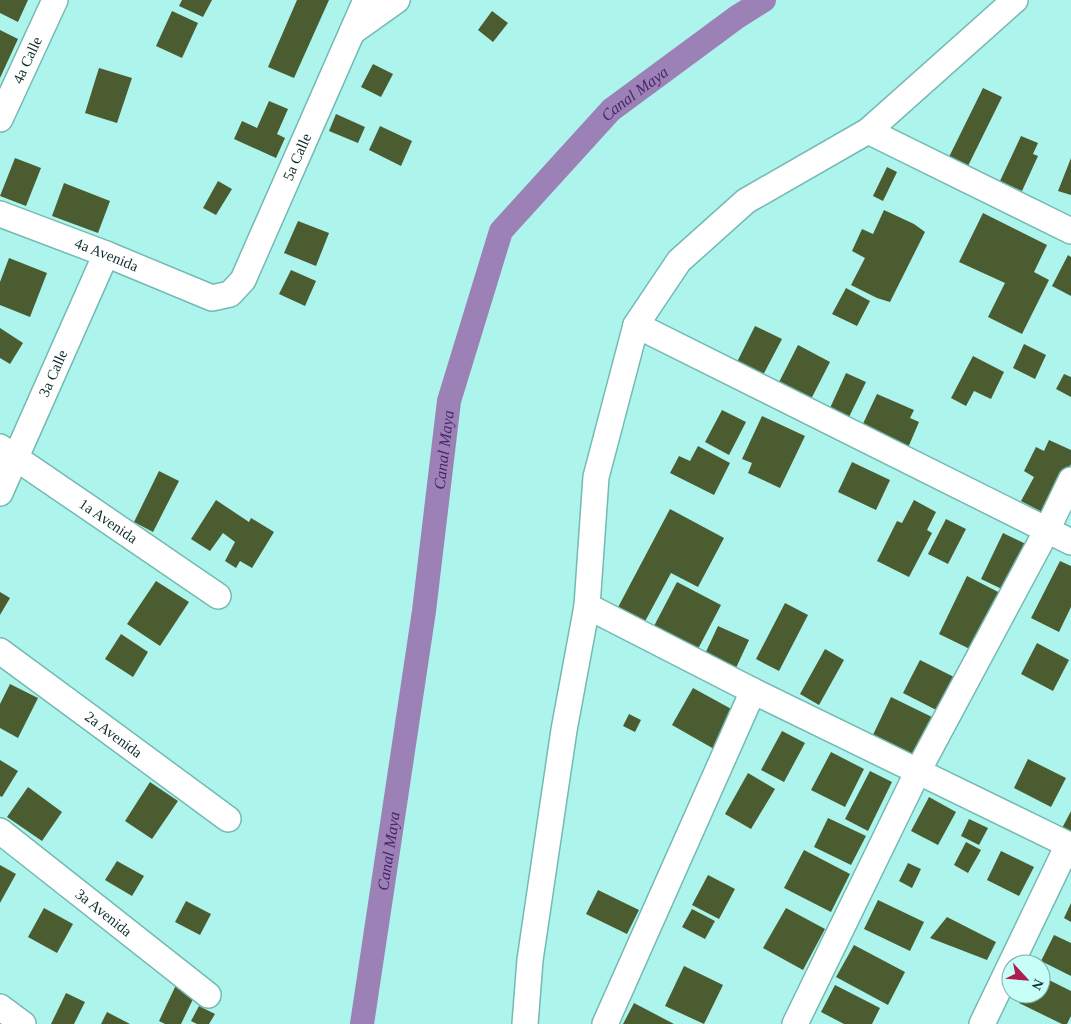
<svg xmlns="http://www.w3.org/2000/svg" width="1071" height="1024" viewBox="0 0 1071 1024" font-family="Georgia,serif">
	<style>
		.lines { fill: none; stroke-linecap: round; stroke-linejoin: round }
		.canal { stroke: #9c81b7; stroke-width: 24 }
		.building { fill: #4b5d30 }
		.minor-casing { stroke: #74bab3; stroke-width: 28 }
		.minor { stroke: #fff; stroke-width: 25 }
		.labels { text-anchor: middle; stroke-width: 5; stroke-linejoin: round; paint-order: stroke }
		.street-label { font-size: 15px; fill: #122f2d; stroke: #c6fef8 }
		.water-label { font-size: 16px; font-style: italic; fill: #4b2567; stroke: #c6fef8 }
	</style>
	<rect width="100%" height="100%" fill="#adf4ec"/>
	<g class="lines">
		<path class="canal" id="s1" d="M 362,1024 L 424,611 L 449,401 L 501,231 L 611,110 L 737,17 L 764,0"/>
	</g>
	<g class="building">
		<path d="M 0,0 L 28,0 L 18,22 L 0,13 Z"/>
		<path d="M 182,0 L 212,0 L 203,17 L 179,6 Z"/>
		<path d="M 297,0 L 329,0 L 294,78 L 268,67 Z"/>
		<path d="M 172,11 L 198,23 L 182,58 L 156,46 Z"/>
		<path d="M 492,11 L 508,23 L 493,42 L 478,30 Z"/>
		<path d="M 0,30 L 18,39 L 0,78 Z"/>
		<path d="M 373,64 L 393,74 L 381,97 L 361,87 Z"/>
		<path d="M 99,68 L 132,78 L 117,123 L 85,113 Z"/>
		<path d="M 983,88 L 1002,97 L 967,168 L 948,159 Z"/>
		<path d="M 269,101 L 288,109 L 277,134 L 285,138 L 276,158 L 234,139 L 242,121 L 257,128 Z"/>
		<path d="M 336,114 L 365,127 L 358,143 L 329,131 Z"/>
		<path d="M 380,126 L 412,141 L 401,166 L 369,150 Z"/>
		<path d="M 1021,136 L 1038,143 L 1033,154 L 1038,156 L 1022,191 L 1000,181 Z"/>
		<path d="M 15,158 L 41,168 L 26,206 L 0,196 Z"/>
		<path d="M 1071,158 L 1071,195 L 1058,191 Z"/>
		<path d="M 887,167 L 897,172 L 883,201 L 873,196 Z"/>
		<path d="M 218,181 L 232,189 L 216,215 L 203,208 Z"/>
		<path d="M 64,183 L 110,201 L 98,233 L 52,216 Z"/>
		<path d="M 884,210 L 914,224 L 925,232 L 890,302 L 877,298 L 851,285 L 865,258 L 852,251 L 862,229 L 873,234 Z"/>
		<path d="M 983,213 L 1047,245 L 1034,272 L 1049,280 L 1022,334 L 988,317 L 1005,283 L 959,262 Z"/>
		<path d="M 298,221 L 329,233 L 316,266 L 284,253 Z"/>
		<path d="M 1068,255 L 1071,257 L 1071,296 L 1052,286 Z"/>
		<path d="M 9,258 L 47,273 L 30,317 L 0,305 L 0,282 Z"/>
		<path d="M 291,270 L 316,281 L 305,306 L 279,294 Z"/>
		<path d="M 846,288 L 870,301 L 857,326 L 832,314 Z"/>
		<path d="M 755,326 L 782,339 L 762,377 L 736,364 Z"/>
		<path d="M 0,328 L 23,343 L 10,364 L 0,358 Z"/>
		<path d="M 1024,344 L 1046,355 L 1035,379 L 1013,368 Z"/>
		<path d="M 798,345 L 830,362 L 808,405 L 776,388 Z"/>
		<path d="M 973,356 L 1004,372 L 991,399 L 974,391 L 966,406 L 951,398 Z"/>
		<path d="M 846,373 L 866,382 L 849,417 L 830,408 Z"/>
		<path d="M 1064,374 L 1071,377 L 1071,397 L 1056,389 Z"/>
		<path d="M 877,394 L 914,410 L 910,418 L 919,422 L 907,450 L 860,430 Z"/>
		<path d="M 722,410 L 746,422 L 729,455 L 705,442 Z"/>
		<path d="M 762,416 L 805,436 L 780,488 L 748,473 L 752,463 L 742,459 Z"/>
		<path d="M 1049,440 L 1071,450 L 1071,464 L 1046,514 L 1021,501 L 1034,477 L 1024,471 L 1036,447 L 1044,451 Z"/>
		<path d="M 698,446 L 730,463 L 714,495 L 670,473 L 679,456 L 690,461 Z"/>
		<path d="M 852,462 L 890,480 L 876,510 L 838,492 Z"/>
		<path d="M 159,471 L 179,481 L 153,532 L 134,522 Z"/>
		<path d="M 216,500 L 249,522 L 251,518 L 274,532 L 252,568 L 240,561 L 236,568 L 225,561 L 235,542 L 223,533 L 210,551 L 191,539 Z"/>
		<path d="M 914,500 L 936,512 L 927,530 L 932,533 L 909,577 L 877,561 L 897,521 L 902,523 Z"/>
		<path d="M 670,509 L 724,538 L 698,587 L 671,573 L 642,627 L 615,613 Z"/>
		<path d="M 946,519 L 966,529 L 948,564 L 928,554 Z"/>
		<path d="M 1003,533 L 1030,546 L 1008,592 L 981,579 Z"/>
		<path d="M 1060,561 L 1071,566 L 1071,607 L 1059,632 L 1031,618 Z"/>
		<path d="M 967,576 L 1006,596 L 978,653 L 939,634 Z"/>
		<path d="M 156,581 L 189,602 L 160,646 L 127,624 Z"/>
		<path d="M 677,582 L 721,605 L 698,649 L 654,626 Z"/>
		<path d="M 0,592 L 10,598 L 0,615 Z"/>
		<path d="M 785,603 L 808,615 L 779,671 L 756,659 Z"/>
		<path d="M 718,626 L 749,640 L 735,670 L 704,656 Z"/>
		<path d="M 121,634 L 148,652 L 133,677 L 105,659 Z"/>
		<path d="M 1037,643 L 1069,660 L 1053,691 L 1021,674 Z"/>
		<path d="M 825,649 L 844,660 L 819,705 L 800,694 Z"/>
		<path d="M 920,660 L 962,681 L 944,714 L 903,693 Z"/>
		<path d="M 10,684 L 38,698 L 18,738 L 0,728 L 0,704 Z"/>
		<path d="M 693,688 L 735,711 L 714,749 L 672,725 Z"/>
		<path d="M 891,697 L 934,718 L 914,757 L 872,737 Z"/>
		<path d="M 629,714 L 641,720 L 635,732 L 623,726 Z"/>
		<path d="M 782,731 L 805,743 L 784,782 L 761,770 Z"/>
		<path d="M 831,752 L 864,769 L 845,807 L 811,790 Z"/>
		<path d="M 1028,759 L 1066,778 L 1051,807 L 1014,788 Z"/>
		<path d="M 0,760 L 18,771 L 2,797 L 0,796 Z"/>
		<path d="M 870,771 L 892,782 L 868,831 L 845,819 Z"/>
		<path d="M 748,773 L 775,789 L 751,829 L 725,814 Z"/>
		<path d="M 150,782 L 178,801 L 152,839 L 125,821 Z"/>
		<path d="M 28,787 L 62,812 L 42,841 L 7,817 Z"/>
		<path d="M 929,797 L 956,812 L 938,845 L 911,831 Z"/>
		<path d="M 1071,811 L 1071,838 L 1060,832 Z"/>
		<path d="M 828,818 L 866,836 L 851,865 L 814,847 Z"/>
		<path d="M 969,819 L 988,828 L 979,845 L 961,836 Z"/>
		<path d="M 966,842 L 981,850 L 968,873 L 954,865 Z"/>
		<path d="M 804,850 L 850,874 L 831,912 L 784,888 Z"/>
		<path d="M 1001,851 L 1034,867 L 1019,896 L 987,880 Z"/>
		<path d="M 117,861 L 144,876 L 132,896 L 105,880 Z"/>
		<path d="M 908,863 L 921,869 L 912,888 L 899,881 Z"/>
		<path d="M 0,865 L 16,874 L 0,903 Z"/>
		<path d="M 708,875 L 735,889 L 719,919 L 692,905 Z"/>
		<path d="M 598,890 L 639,910 L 627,934 L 586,914 Z"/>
		<path d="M 878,900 L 924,922 L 910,951 L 864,929 Z"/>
		<path d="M 186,901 L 211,914 L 200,935 L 175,922 Z"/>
		<path d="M 1071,903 L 1071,922 L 1064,918 Z"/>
		<path d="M 44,908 L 73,924 L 57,953 L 28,937 Z"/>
		<path d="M 786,908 L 825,929 L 803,970 L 763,948 Z"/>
		<path d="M 692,909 L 715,921 L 705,939 L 682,927 Z"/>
		<path d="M 947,917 L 996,942 L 987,960 L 930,938 Z"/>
		<path d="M 1054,935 L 1071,943 L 1071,976 L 1041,961 Z"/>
		<path d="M 854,945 L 905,972 L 888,1005 L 836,977 Z"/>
		<path d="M 684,966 L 723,985 L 704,1024 L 665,1006 Z"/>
		<path d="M 1041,976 L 1071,991 L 1071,1016 L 1067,1024 L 1062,1024 L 1019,1003 L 1023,994 L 1041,994 Z"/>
		<path d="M 176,985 L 195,995 L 181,1024 L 165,1024 L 159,1021 Z"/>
		<path d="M 835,985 L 880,1008 L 872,1024 L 844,1024 L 821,1012 Z"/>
		<path d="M 66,993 L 85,1002 L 74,1024 L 51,1024 Z"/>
		<path d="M 634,1003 L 674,1024 L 623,1024 Z"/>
		<path d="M 199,1006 L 215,1014 L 209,1024 L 197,1024 L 191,1021 Z"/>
		<path d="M 107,1012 L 130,1024 L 101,1024 Z"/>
	</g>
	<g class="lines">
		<g class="minor-casing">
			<g id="minor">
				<path d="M 352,32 L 397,0"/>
				<path id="s2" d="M 0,119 L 55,0"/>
				<path d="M 868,131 L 1071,231"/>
				<path id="s3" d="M 0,214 L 106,254 L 212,298 L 230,294 L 243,280 L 366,0"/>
				<path d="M 636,325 L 1071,542"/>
				<path id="s4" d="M 0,447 L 218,596"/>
				<path id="s5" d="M 0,493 L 106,254"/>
				<path d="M 587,606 L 753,691 L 1071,846"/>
				<path id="s6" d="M 0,651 L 228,819"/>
				<path id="s7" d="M 0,831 L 208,995"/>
				<path d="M 0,1007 L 23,1024"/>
				<path d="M 525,1024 L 530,960 L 564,730 L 587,606 L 596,477 L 636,325 L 679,261 L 746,201 L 868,131 L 1015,0"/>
				<path d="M 605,1024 L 753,691"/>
				<path d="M 795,1024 L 918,771 L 1047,530 L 1071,480"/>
				<path d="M 982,1024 L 1068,845"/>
			</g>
		</g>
		<use href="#minor" class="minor"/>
	</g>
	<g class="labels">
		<g class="street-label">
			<text dy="5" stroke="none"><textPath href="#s2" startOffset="65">4a Calle</textPath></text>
			<text dy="5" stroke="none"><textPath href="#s3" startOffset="400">5a Calle</textPath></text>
			<text dy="5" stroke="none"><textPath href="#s3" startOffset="114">4a Avenida</textPath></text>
			<text dy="5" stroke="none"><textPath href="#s5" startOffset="131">3a Calle</textPath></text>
			<text dy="5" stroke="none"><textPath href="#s4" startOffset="131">1a Avenida</textPath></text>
			<text dy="5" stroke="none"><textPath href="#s6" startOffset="141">2a Avenida</textPath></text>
			<text dy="5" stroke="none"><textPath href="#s7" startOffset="132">3a Avenida</textPath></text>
		</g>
		<g class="water-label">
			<text dy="6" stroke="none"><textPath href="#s1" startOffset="999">Canal Maya</textPath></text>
			<text dy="6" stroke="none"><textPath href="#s1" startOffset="580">Canal Maya</textPath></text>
			<text dy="6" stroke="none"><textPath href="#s1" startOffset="175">Canal Maya</textPath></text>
		</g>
	</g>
	<g transform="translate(1026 979) rotate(116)"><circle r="24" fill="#c6fef8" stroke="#7eaba7"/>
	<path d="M0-4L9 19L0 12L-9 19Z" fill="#ae1d4f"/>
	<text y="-8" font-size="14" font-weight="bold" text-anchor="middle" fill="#122f2d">N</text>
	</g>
</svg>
